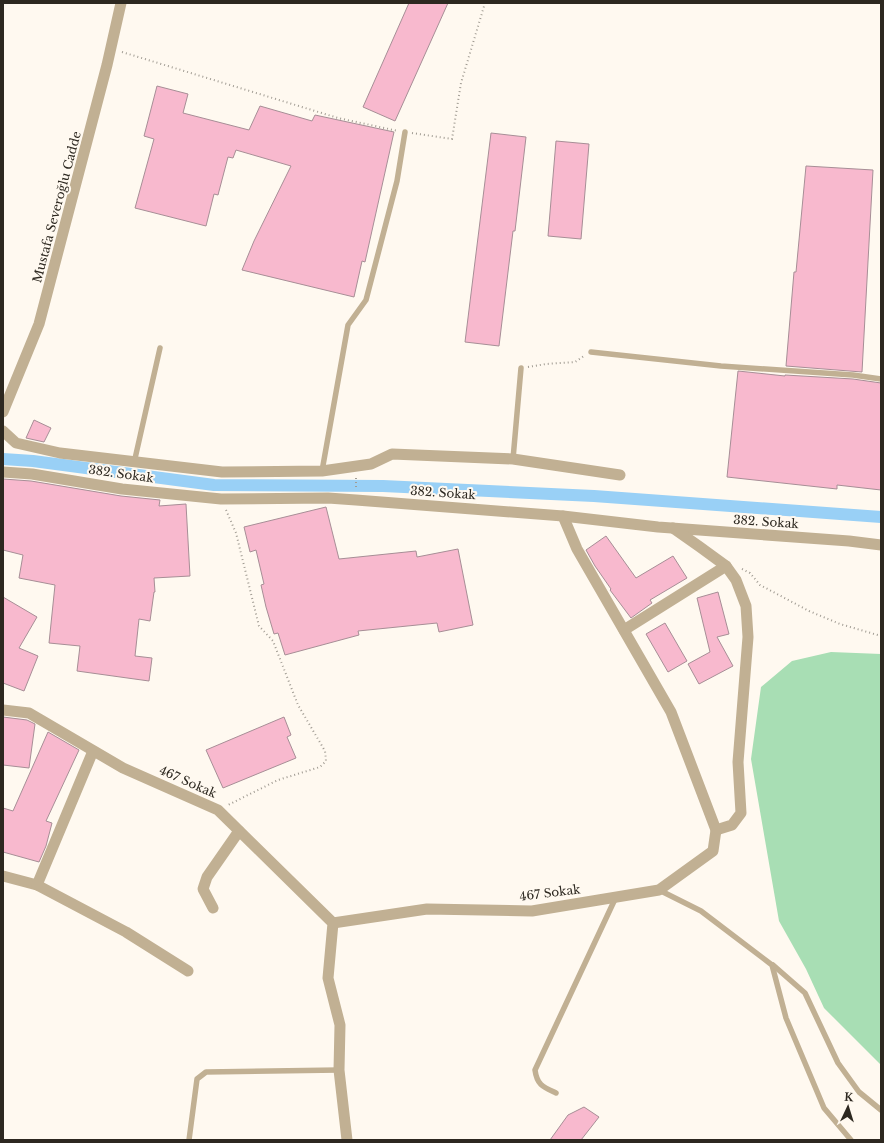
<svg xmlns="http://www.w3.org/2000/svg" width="884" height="1143" viewBox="0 0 884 1143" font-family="'Libre Baskerville',serif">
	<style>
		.green { fill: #a8deb4 }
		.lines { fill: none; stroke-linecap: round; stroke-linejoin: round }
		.canal { stroke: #99d0f6; stroke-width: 12 }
		.building { fill: #f8b9ce; stroke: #a78e96 }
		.path { stroke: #a19c93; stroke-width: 2; stroke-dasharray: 1 3; stroke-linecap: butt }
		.lane { stroke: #c1b093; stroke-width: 5.5 }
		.street { stroke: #c1b093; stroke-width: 11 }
		.labels { text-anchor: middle; stroke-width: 4; stroke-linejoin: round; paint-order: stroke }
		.street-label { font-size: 12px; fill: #2d2820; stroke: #fff9f0 }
	</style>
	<rect width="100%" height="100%" fill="#fff9f0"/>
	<path class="green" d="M 831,652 L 881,654 L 881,1065 L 824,1008 L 806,969 L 779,921 L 751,759 L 761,687 L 792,661 Z"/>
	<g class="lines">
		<path class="canal" d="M 3,459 L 33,461 L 214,485 L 383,486 L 594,496 L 881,517"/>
	</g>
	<g class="building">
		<path d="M 409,3 L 448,3 L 395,121 L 363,107 Z"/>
		<path d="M 157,86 L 188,94 L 183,113 L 249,130 L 260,106 L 312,121 L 315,115 L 394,132 L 365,262 L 362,261 L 354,297 L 242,270 L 254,241 L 291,166 L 236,150 L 233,158 L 228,157 L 218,195 L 214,194 L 206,226 L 135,208 L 154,139 L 144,136 Z"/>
		<path d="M 491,133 L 526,137 L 515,231 L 513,231 L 499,346 L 465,342 Z"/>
		<path d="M 556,141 L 589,144 L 581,239 L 548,236 Z"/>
		<path d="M 806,166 L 873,170 L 862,372 L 786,366 L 794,272 L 796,272 Z"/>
		<path d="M 738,371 L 785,376 L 785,375 L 853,379 L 881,383 L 881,490 L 837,485 L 837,489 L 727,477 Z"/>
		<path d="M 34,420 L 51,428 L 44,442 L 26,438 Z"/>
		<path d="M 3,479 L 31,481 L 121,496 L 160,500 L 159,506 L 186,504 L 190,576 L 154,578 L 155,592 L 154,592 L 150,621 L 139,619 L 135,656 L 152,658 L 149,681 L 77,671 L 80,646 L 49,643 L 55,585 L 19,578 L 23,555 L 3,550 Z"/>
		<path d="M 326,507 L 339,559 L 416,551 L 417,557 L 458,549 L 473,625 L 439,632 L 437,623 L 358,631 L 359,635 L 285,655 L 278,633 L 274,634 L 266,607 L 261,585 L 264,584 L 256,550 L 250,552 L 244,527 Z"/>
		<path d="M 606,536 L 636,578 L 673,556 L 687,578 L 650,600 L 652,603 L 631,618 L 610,590 L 611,589 L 595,566 L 586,550 Z"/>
		<path d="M 718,592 L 729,634 L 717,637 L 733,666 L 699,684 L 688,664 L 710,652 L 697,598 Z"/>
		<path d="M 3,597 L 37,617 L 19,648 L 38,656 L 24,691 L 3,683 Z"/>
		<path d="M 665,623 L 687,661 L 668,672 L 646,634 Z"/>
		<path d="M 3,717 L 27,720 L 35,724 L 29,768 L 3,765 Z"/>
		<path d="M 284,717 L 291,735 L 287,737 L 296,758 L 223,788 L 206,750 Z"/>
		<path d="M 48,732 L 79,750 L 46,821 L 52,823 L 46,846 L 39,862 L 3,852 L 3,808 L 13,811 Z"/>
		<path d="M 584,1107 L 599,1117 L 581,1140 L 550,1140 L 568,1115 Z"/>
	</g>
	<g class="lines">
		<g class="path">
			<path d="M 122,52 L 338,118 L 398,131"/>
			<path d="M 412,133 L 452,139 L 461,83 L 485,3"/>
			<path d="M 528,367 L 546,364 L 575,362 L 584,356"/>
			<path d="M 356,478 L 356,489"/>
			<path d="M 226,510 L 236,533 L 259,626 L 273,641 L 298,705 L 325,751 L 326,761 L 320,767 L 278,780 L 228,805"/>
			<path d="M 742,569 L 750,573 L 760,585 L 809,611 L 840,624 L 881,636"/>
		</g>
		<g class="lane">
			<path d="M 591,352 L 721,366 L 853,375 L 881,379"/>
			<path d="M 513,459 L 521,368"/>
			<path d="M 134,463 L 160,348"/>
			<path d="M 322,471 L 348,325 L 366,300 L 397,181 L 405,132"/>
			<path d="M 659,890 L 701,911 L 772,965 L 786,1018 L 824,1108 L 851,1140"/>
			<path d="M 773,965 L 805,993 L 838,1063 L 859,1092 L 881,1110"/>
			<path d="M 556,1093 C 543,1087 537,1085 535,1070 L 616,897"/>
			<path d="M 189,1140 L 197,1079 L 206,1072 L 339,1070"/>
		</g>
		<g class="street">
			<path d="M 3,412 L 39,324 L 107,65 L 121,3"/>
			<path d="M 3,431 L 16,443 L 60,453 L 222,472 L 322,471 L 371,464 L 392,454 L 513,459 L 620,475"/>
			<path d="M 3,472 L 32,474 L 122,489 L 221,499 L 328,498 L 356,500 L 563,516 L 658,527 L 849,541 L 881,545"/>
			<path d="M 673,528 L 700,547 L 726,566 L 736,580 L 746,606 L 748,637 L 738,762 L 741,813 L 732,825 L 716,830"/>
			<path d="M 624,630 L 726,566"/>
			<path d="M 3,710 L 29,713 L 123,768 L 218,810 L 333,923 L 328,978 L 340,1025 L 339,1070 L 347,1140"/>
			<path d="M 3,876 L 37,885 L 126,932 L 188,971"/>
			<path d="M 37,885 L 93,751"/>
			<path d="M 213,908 L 203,889 L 207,877 L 239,831"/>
			<path d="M 333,923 L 427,909 L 532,911 L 659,890 L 713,851 L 716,830 L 671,712 L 577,549 L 563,516"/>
		</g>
	</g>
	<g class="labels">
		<g class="street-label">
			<text transform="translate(57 207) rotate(-75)" y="4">Mustafa Severoğlu Cadde</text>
			<text transform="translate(121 474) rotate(8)" y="4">382. Sokak</text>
			<text transform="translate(443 493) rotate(4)" y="4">382. Sokak</text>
			<text transform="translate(766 522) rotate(4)" y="4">382. Sokak</text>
			<text transform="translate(188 782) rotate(24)" y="4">467 Sokak</text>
			<text transform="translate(550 893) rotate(-7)" y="4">467 Sokak</text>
		</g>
	</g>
	<rect width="884" height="1143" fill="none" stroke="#2d2820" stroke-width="8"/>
	<g transform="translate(848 1107) rotate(4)" stroke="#fff9f0" stroke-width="3" paint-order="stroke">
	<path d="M0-3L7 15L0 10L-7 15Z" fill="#2d2820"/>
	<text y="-6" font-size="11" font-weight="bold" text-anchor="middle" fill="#2d2820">K</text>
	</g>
</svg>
